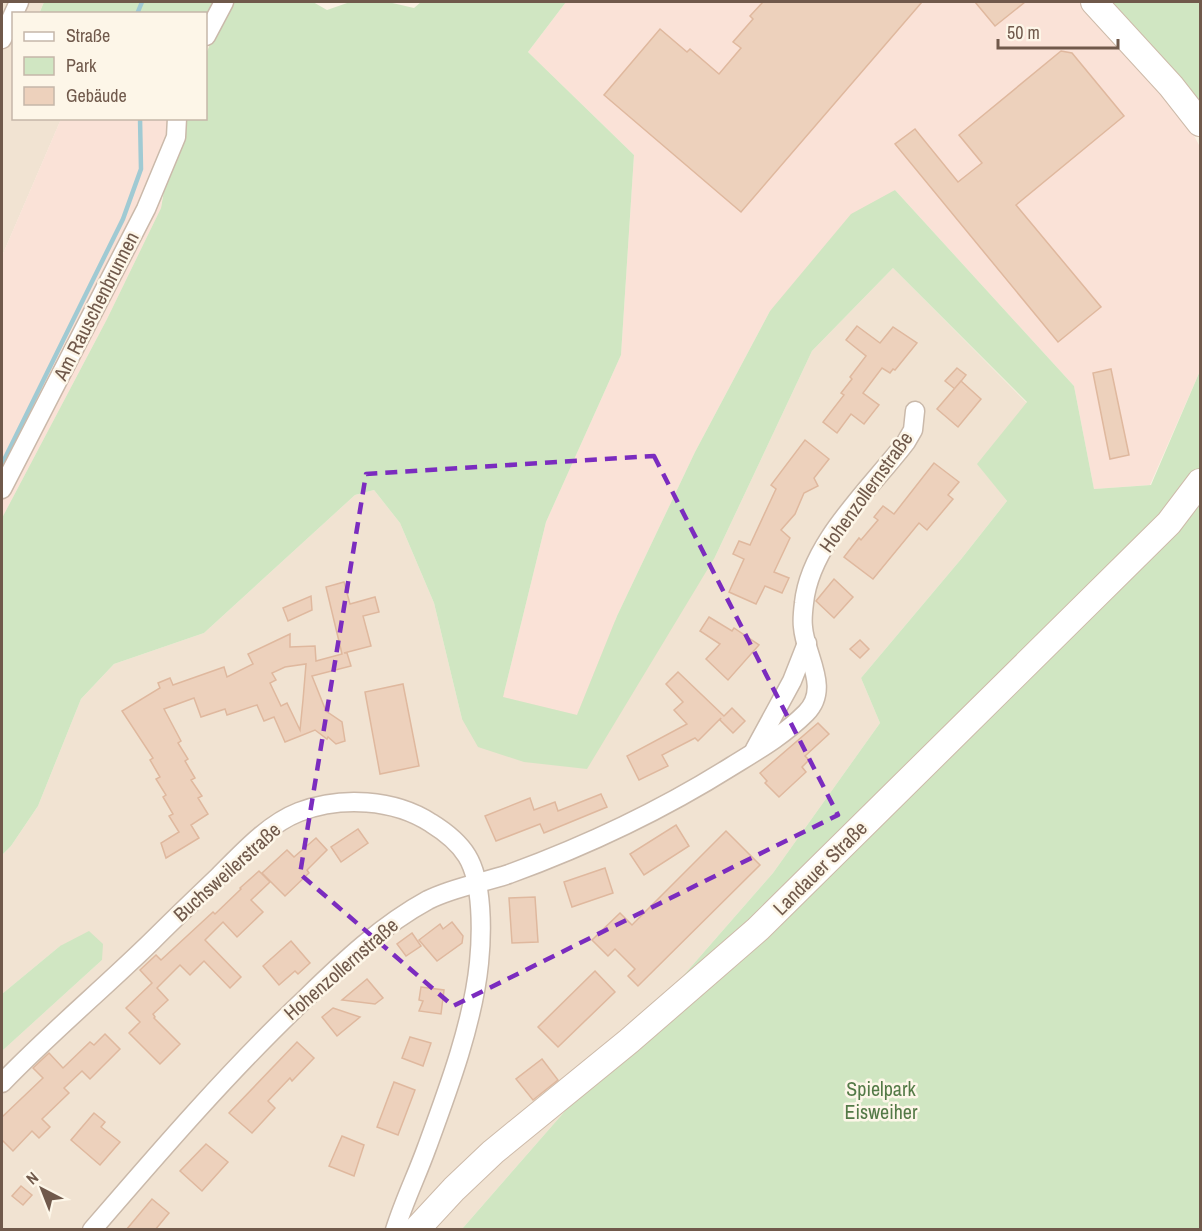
<svg xmlns="http://www.w3.org/2000/svg" width="1202" height="1231" viewBox="0 0 1202 1231" font-family="'Archivo Narrow',sans-serif">
	<style>
		.residential { fill: #f1e3d2 }
		.commercial { fill: #fae2d7 }
		.green { fill: #d0e6c2 }
		.lines { fill: none; stroke-linecap: round; stroke-linejoin: round }
		.stream { stroke: #a0cad3; stroke-width: 4.5 }
		.building { fill: #edd1bc; stroke: #dfb89e; stroke-width: 1.5; fill-rule: evenodd }
		.minor-casing { stroke: #cab9aa; stroke-width: 21 }
		.secondary-casing { stroke: #cdbaa9; stroke-width: 28 }
		.minor { stroke: #fff; stroke-width: 18 }
		.secondary { stroke: #fff; stroke-width: 26 }
		.marked { fill: none; stroke: #7b2cbf; stroke-width: 4.5; stroke-dasharray: 12 8; stroke-linejoin: round }
		.labels { text-anchor: middle; stroke-width: 5; stroke-linejoin: round; paint-order: stroke }
		.street-label { font-size: 20px; fill: #70594b; stroke: #fdf6e8 }
		.park-label { font-size: 20px; fill: #547a47; stroke: #fdf6e8 }
	</style>
	<rect width="100%" height="100%" fill="#faf2e3"/>
	<g class="residential">
		<path d="M 2,2 L 44,2 L 39,13 L 14,14 L 14,118 L 61,119 L 2,256 Z"/>
		<path d="M 893,268 L 1027,403 L 978,464 L 1007,501 L 962,558 L 861,678 L 880,723 L 773,873 L 462,1229 L 2,1229 L 2,1051 L 102,960 L 60,946 L 2,994 L 2,855 L 11,846 L 38,806 L 81,699 L 114,664 L 204,633 L 355,495 L 374,490 L 400,523 L 434,603 L 462,719 L 715,557 L 812,351 Z"/>
	</g>
	<g class="commercial">
		<path d="M 566,2 L 1085,2 L 1179,107 L 1200,147 L 1200,371 L 1150,485 L 1094,489 L 1074,386 L 895,190 L 770,311 L 695,452 L 617,616 L 577,715 L 503,697 L 546,522 L 621,355 L 634,155 L 528,52 Z"/>
		<path d="M 61,119 L 172,119 L 161,208 L 107,319 L 2,518 L 2,256 Z"/>
	</g>
	<g class="green">
		<path d="M 44,2 L 217,2 L 206,24 L 206,14 L 39,14 Z"/>
		<path d="M 232,2 L 313,2 L 327,10 L 350,2 L 388,2 L 414,8 L 421,2 L 566,2 L 528,52 L 634,155 L 621,355 L 546,522 L 503,697 L 577,715 L 617,616 L 695,452 L 770,311 L 851,214 L 895,190 L 1074,386 L 1094,489 L 1151,485 L 1200,371 L 1200,1229 L 462,1229 L 773,873 L 880,723 L 861,678 L 962,558 L 1007,501 L 977,464 L 1027,402 L 893,268 L 812,351 L 715,557 L 587,769 L 524,762 L 478,747 L 462,719 L 434,603 L 400,523 L 374,490 L 355,495 L 204,633 L 114,664 L 81,699 L 38,806 L 11,846 L 2,855 L 2,518 L 107,319 L 161,208 L 168,167 L 181,119 L 206,118 L 206,54 L 217,27 Z"/>
		<path d="M 1111,2 L 1200,2 L 1200,103 Z"/>
		<path d="M 89,931 L 103,944 L 102,960 L 2,1051 L 2,994 L 60,946 Z"/>
	</g>
	<g class="lines">
		<g class="stream">
			<path d="M 137,14 L 142,2"/>
			<path d="M 2,464 L 123,219 L 141,169 L 140,118"/>
		</g>
	</g>
	<g class="building">
		<path d="M 763,2 L 922,2 L 741,212 L 604,95 L 660,29 L 687,52 L 690,49 L 719,74 L 741,48 L 733,42 L 753,19 L 750,16 Z"/>
		<path d="M 975,2 L 1025,2 L 995,26 Z"/>
		<path d="M 1061,51 L 1072,53 L 1124,116 L 1016,205 L 1101,307 L 1058,342 L 895,144 L 915,129 L 958,182 L 982,163 L 959,135 Z"/>
		<path d="M 857,326 L 880,343 L 893,327 L 917,343 L 895,370 L 893,369 L 890,373 L 882,368 L 863,393 L 879,405 L 864,424 L 851,414 L 837,433 L 823,422 L 844,395 L 841,393 L 852,379 L 850,377 L 866,356 L 846,340 Z"/>
		<path d="M 957,368 L 966,375 L 955,389 L 945,381 Z"/>
		<path d="M 1111,369 L 1129,455 L 1110,459 L 1093,373 Z"/>
		<path d="M 961,381 L 981,399 L 958,427 L 937,409 Z"/>
		<path d="M 805,440 L 829,459 L 814,478 L 818,486 L 804,493 L 795,514 L 781,530 L 790,538 L 774,572 L 789,578 L 782,593 L 765,586 L 756,604 L 729,592 L 744,559 L 733,554 L 739,541 L 750,545 L 776,489 L 771,485 Z"/>
		<path d="M 934,463 L 959,482 L 948,495 L 953,499 L 927,530 L 919,523 L 873,579 L 844,557 L 859,538 L 861,540 L 878,520 L 874,517 L 883,506 L 894,514 Z"/>
		<path d="M 834,579 L 853,597 L 834,618 L 816,601 Z"/>
		<path d="M 344,582 L 350,604 L 375,597 L 379,612 L 363,616 L 371,646 L 344,653 L 347,653 L 351,666 L 312,676 L 326,711 L 342,722 L 345,741 L 336,744 L 328,737 L 327,739 L 315,730 L 285,742 L 274,717 L 264,721 L 257,705 L 227,715 L 225,709 L 201,717 L 194,698 L 164,709 L 181,741 L 178,743 L 188,759 L 185,761 L 195,778 L 191,780 L 202,796 L 198,798 L 208,814 L 191,825 L 199,838 L 166,858 L 161,843 L 179,832 L 169,816 L 173,814 L 163,797 L 166,795 L 156,779 L 160,777 L 150,760 L 153,758 L 122,711 L 160,688 L 158,683 L 170,678 L 173,685 L 224,667 L 227,677 L 253,664 L 248,654 L 290,634 L 290,647 L 315,646 L 316,661 L 342,654 L 326,587 ZM 306,664 L 303,700 L 300,730 L 287,703 L 281,706 L 270,683 L 276,680 L 272,673 L 285,667 Z"/>
		<path d="M 311,596 L 312,610 L 288,621 L 283,608 Z"/>
		<path d="M 709,617 L 732,631 L 734,628 L 759,645 L 728,680 L 706,659 L 720,644 L 700,631 Z"/>
		<path d="M 860,640 L 869,649 L 860,658 L 850,649 Z"/>
		<path d="M 678,672 L 724,716 L 732,708 L 745,721 L 733,733 L 720,720 L 721,718 L 698,741 L 695,738 L 662,755 L 668,766 L 639,780 L 627,756 L 687,724 L 674,710 L 683,702 L 666,684 Z"/>
		<path d="M 403,684 L 419,766 L 380,774 L 365,692 Z"/>
		<path d="M 818,723 L 829,734 L 805,756 L 809,760 L 802,767 L 806,772 L 779,797 L 765,783 L 767,781 L 760,773 Z"/>
		<path d="M 601,794 L 607,807 L 544,833 L 540,824 L 496,841 L 485,816 L 530,798 L 534,810 L 555,802 L 558,811 Z"/>
		<path d="M 676,825 L 689,846 L 644,875 L 630,854 Z"/>
		<path d="M 358,829 L 368,843 L 341,862 L 331,847 Z"/>
		<path d="M 726,831 L 760,865 L 638,986 L 628,976 L 635,969 L 615,949 L 608,956 L 592,940 L 620,913 L 632,925 Z"/>
		<path d="M 316,838 L 327,850 L 307,870 L 309,873 L 285,896 L 262,873 L 287,850 L 294,857 Z"/>
		<path d="M 605,868 L 613,893 L 572,907 L 564,882 Z"/>
		<path d="M 259,871 L 270,882 L 251,900 L 263,912 L 237,937 L 223,922 L 205,940 L 241,977 L 230,988 L 204,961 L 190,975 L 180,965 L 157,988 L 168,1000 L 153,1014 L 155,1017 L 154,1018 L 180,1044 L 160,1064 L 129,1033 L 140,1022 L 126,1008 L 152,983 L 140,970 L 156,955 L 161,960 L 213,912 L 215,914 L 241,889 L 240,888 Z"/>
		<path d="M 535,897 L 538,942 L 512,943 L 509,898 Z"/>
		<path d="M 452,922 L 463,936 L 462,943 L 437,961 L 419,940 L 440,924 L 443,929 Z"/>
		<path d="M 412,933 L 421,946 L 406,956 L 397,944 Z"/>
		<path d="M 291,941 L 310,963 L 298,974 L 295,971 L 279,985 L 263,966 Z"/>
		<path d="M 595,971 L 615,992 L 558,1047 L 538,1027 Z"/>
		<path d="M 367,979 L 383,998 L 375,1004 L 342,1000 Z"/>
		<path d="M 421,987 L 444,990 L 441,1014 L 419,1011 L 423,1001 L 419,1000 Z"/>
		<path d="M 333,1008 L 360,1017 L 337,1036 L 322,1017 Z"/>
		<path d="M 105,1034 L 120,1049 L 90,1079 L 82,1071 L 64,1088 L 69,1093 L 42,1119 L 50,1127 L 39,1138 L 32,1131 L 13,1151 L 2,1140 L 2,1117 L 43,1078 L 33,1068 L 49,1053 L 63,1068 L 90,1042 L 94,1045 Z"/>
		<path d="M 410,1037 L 431,1043 L 423,1066 L 402,1058 Z"/>
		<path d="M 297,1042 L 314,1058 L 292,1081 L 290,1078 L 268,1101 L 275,1108 L 252,1133 L 229,1113 Z"/>
		<path d="M 542,1059 L 558,1080 L 533,1100 L 516,1079 Z"/>
		<path d="M 394,1082 L 415,1090 L 398,1135 L 377,1127 Z"/>
		<path d="M 94,1113 L 105,1122 L 101,1127 L 120,1142 L 100,1165 L 71,1140 Z"/>
		<path d="M 342,1136 L 364,1145 L 354,1176 L 329,1166 Z"/>
		<path d="M 206,1144 L 228,1162 L 202,1191 L 180,1171 Z"/>
		<path d="M 21,1186 L 32,1195 L 23,1205 L 12,1196 Z"/>
		<path d="M 152,1199 L 169,1213 L 155,1230 L 126,1230 Z"/>
	</g>
	<g class="lines">
		<g class="minor-casing">
			<g id="minor">
				<path d="M 206,36 L 224,2"/>
				<path d="M 2,39 L 19,2"/>
				<path d="M 2,489 L 146,209 L 176,137 L 177,118"/>
				<path d="M 755,749 L 792,681 L 807,643"/>
				<path d="M 2,1083 C 49,1034 103,989 152,941 C 174,919 196,898 219,876 C 242,853 268,824 299,812 C 341,796 394,799 431,823 C 444,831 459,843 467,856 C 483,882 482,933 479,963 C 473,1023 448,1090 427,1147 C 417,1175 404,1201 395,1230"/>
				<path d="M 92,1230 C 161,1150 230,1070 306,998 C 343,962 382,925 428,900 C 454,887 482,883 509,874 C 586,846 662,810 732,766 C 758,750 784,735 806,713 C 831,688 805,656 803,627 C 802,620 803,611 804,603 C 810,543 871,488 906,442 L 913,430 L 915,411"/>
			</g>
		</g>
		<g class="secondary-casing">
			<g id="secondary">
				<path d="M 1094,2 L 1171,86 L 1200,123"/>
				<path d="M 416,1230 L 454,1189 L 493,1152 L 629,1041 L 758,929 L 1169,523 L 1200,482"/>
			</g>
		</g>
		<use href="#minor" class="minor"/>
		<use href="#secondary" class="secondary"/>
	</g>
	<path class="marked" d="M 654,456 L 838,815 L 453,1006 L 300,874 L 366,474 Z"/>
	<g class="labels">
		<g class="street-label">
			<text transform="translate(96 306) rotate(-63)" y="7">Am Rauschenbrunnen</text>
			<text transform="translate(866 492) rotate(-54)" y="7">Hohenzollernstraße</text>
			<text transform="translate(820 868) rotate(-45)" y="7">Landauer Straße</text>
			<text transform="translate(227 872) rotate(-42)" y="7">Buchsweilerstraße</text>
			<text transform="translate(341 969) rotate(-41)" y="7">Hohenzollernstraße</text>
		</g>
		<g class="park-label">
			<text x="881" y="1096">Spielpark<tspan x="881" dy="23">Eisweiher</tspan></text>
		</g>
	</g>
	<rect width="1202" height="1231" fill="none" stroke="#70594b" stroke-width="6"/>
	<rect x="12" y="12" width="195" height="108" fill="#fdf6e8" stroke="#c5b7a9" stroke-width="1.5"/>
	<rect x="24" y="32" width="30" height="9" fill="#ffffff" stroke="#c5b7a9" stroke-width="1.5"/>
	<text x="66" y="42" font-size="18" fill="#70594b">Straße</text>
	<rect x="24" y="57" width="30" height="18" fill="#d0e6c2" stroke="#c5b7a9" stroke-width="1.5"/>
	<text x="66" y="72" font-size="18" fill="#70594b">Park</text>
	<rect x="24" y="87" width="30" height="18" fill="#edd1bc" stroke="#c5b7a9" stroke-width="1.5"/>
	<text x="66" y="102" font-size="18" fill="#70594b">Gebäude</text>
	<g transform="translate(42 1189) rotate(318)" stroke="#fdf6e8" stroke-width="4.5" paint-order="stroke">
	<path d="M0-4.5L10 22L0 15L-10 22Z" fill="#70594b"/>
	<text y="-9" font-size="16" font-weight="bold" text-anchor="middle" fill="#70594b">N</text>
	</g>
	<path d="M998 39v9h120v-9" fill="none" stroke="#70594b" stroke-width="3"/>
	<text x="1007" y="39" font-size="18" fill="#70594b" stroke="#fdf6e8" stroke-width="4.5" paint-order="stroke">50 m</text>
</svg>
